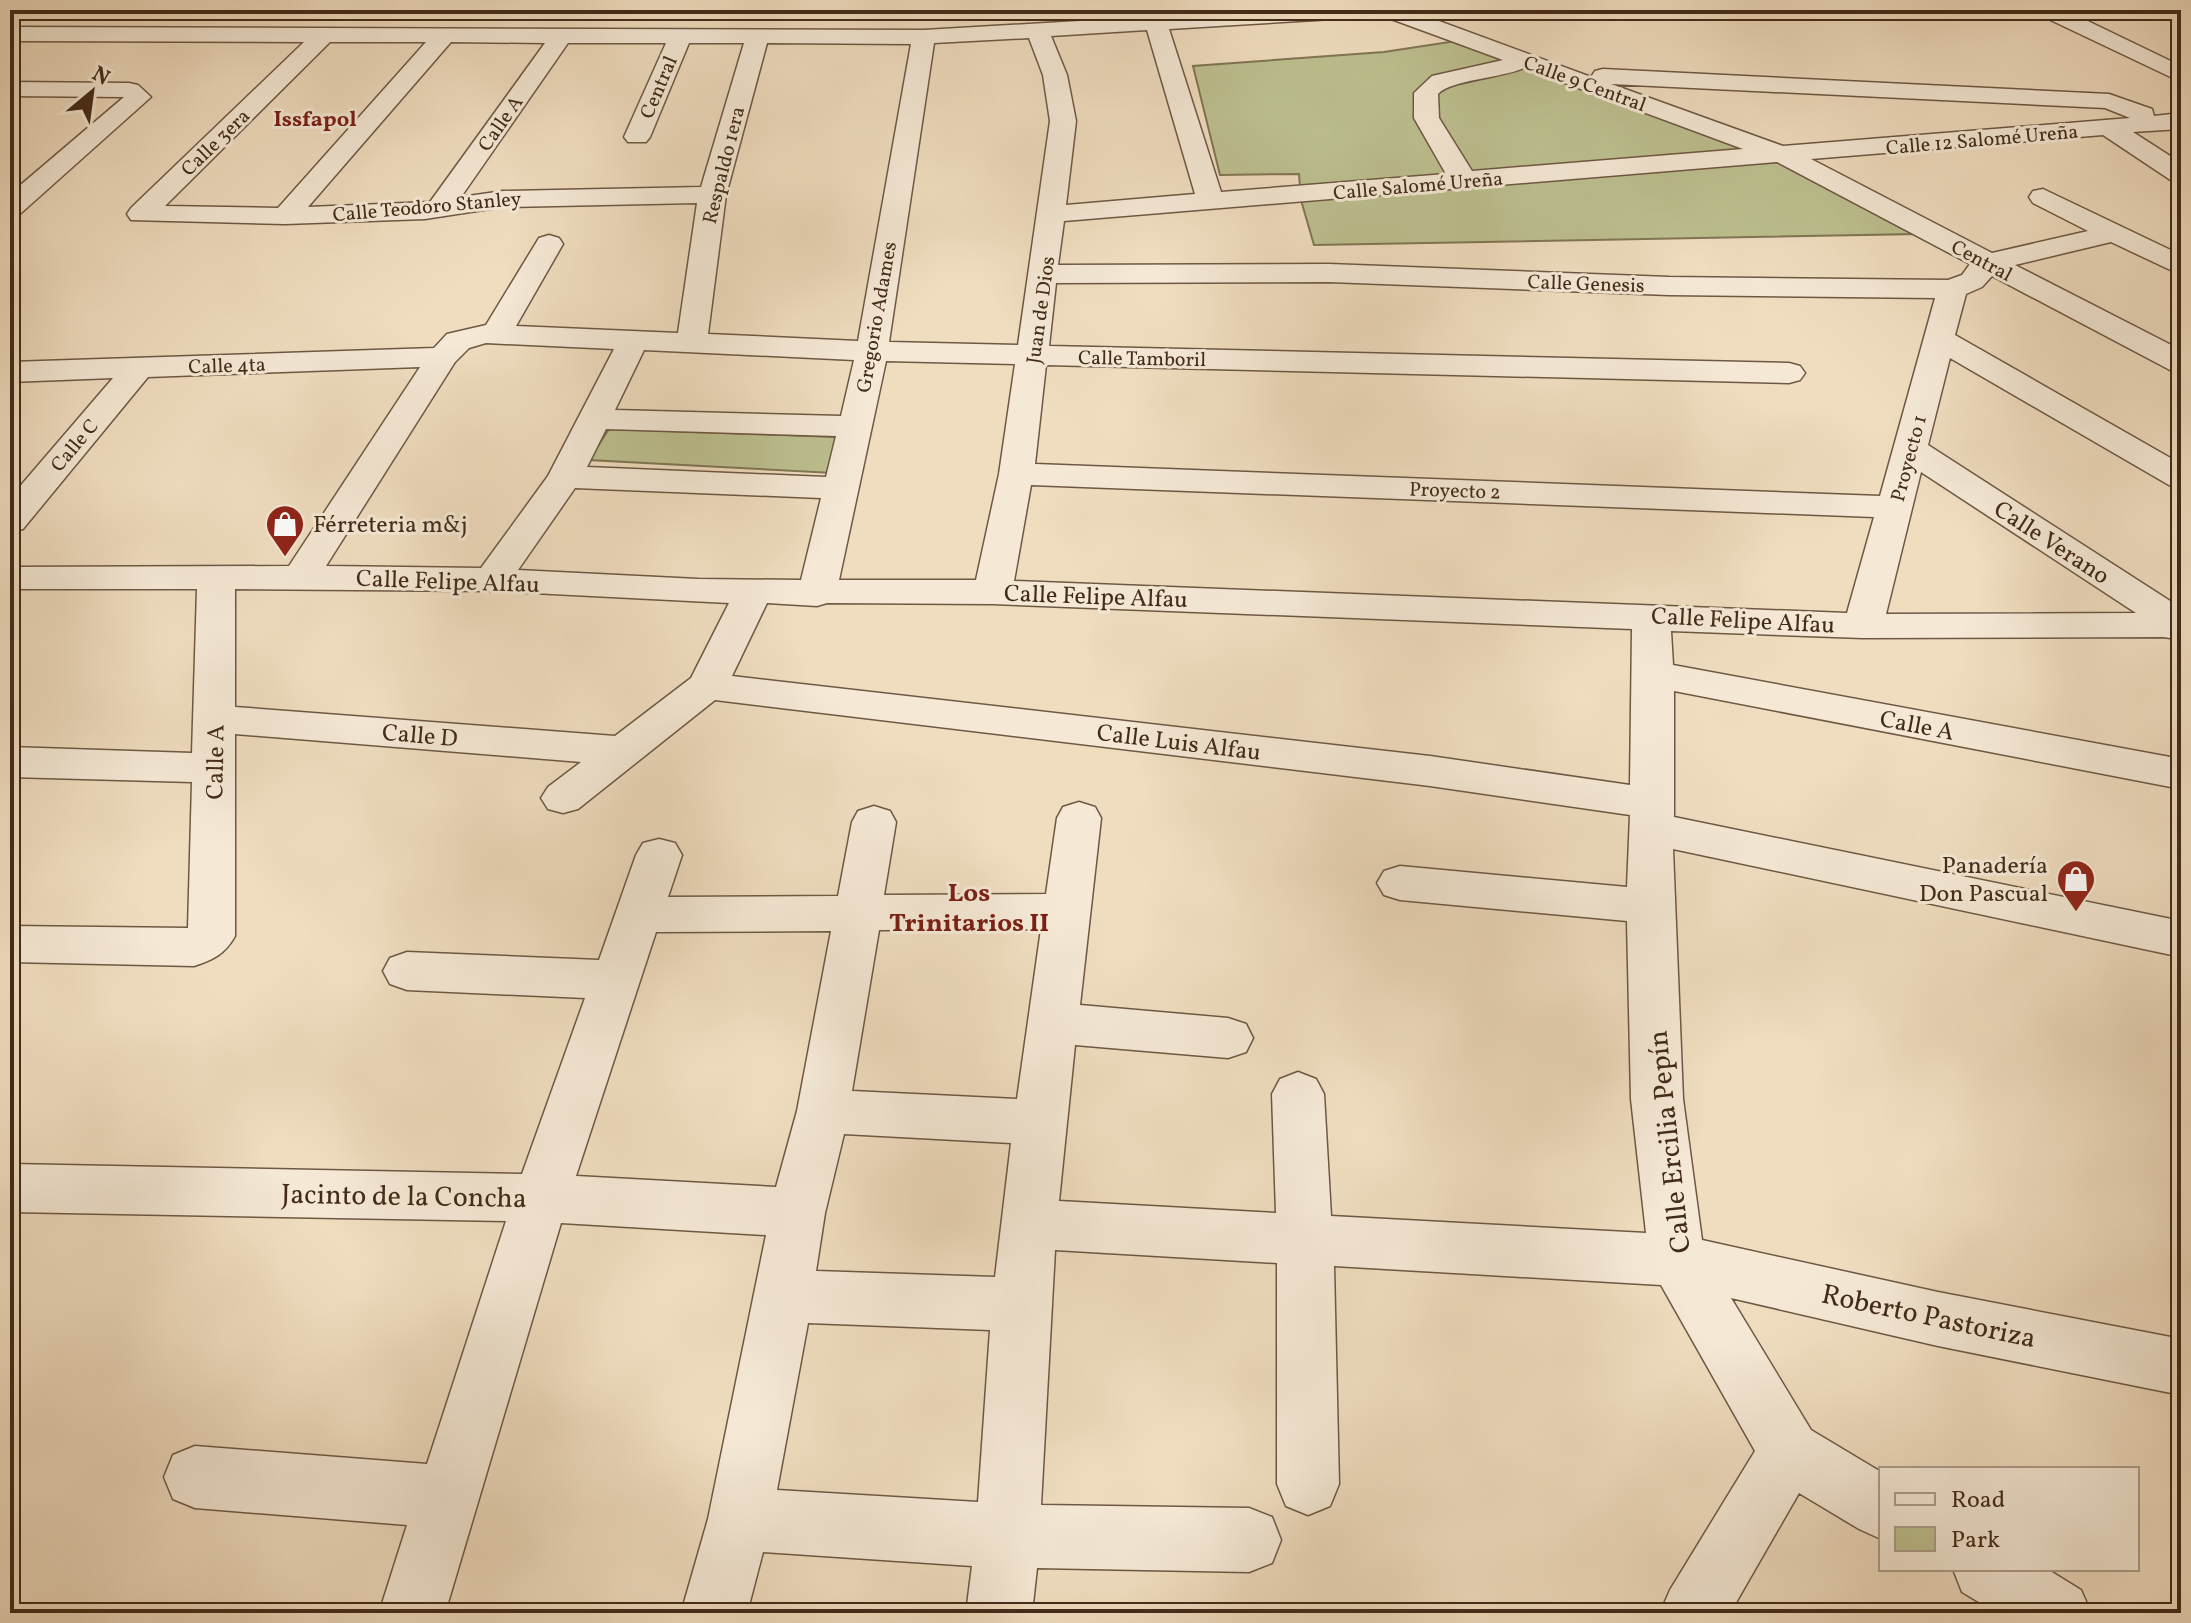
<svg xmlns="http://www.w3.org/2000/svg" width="2191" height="1623" viewBox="0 0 2191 1623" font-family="Vollkorn,serif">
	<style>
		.green { fill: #bdc090; stroke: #807654; stroke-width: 2 }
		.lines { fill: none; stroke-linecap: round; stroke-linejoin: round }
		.minor-casing { stroke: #6e5843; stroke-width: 3 }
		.minor { fill: #f5e9d6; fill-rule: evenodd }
		.labels { text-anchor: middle; stroke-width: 6; stroke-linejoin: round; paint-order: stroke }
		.far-street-label { font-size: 20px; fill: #422b19; stroke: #f5e9d6 }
		.far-neighbourhood-label { font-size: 22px; font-weight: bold; fill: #7a1f14; stroke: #f5e9d6 }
		.poi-label { font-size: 24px; fill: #422b19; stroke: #f5e9d6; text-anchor: start }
		.street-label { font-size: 24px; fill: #422b19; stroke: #f5e9d6 }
		.neighbourhood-label { font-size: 26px; font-weight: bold; fill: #7a1f14; stroke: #f5e9d6 }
		.near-street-label { font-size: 28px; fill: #422b19; stroke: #f5e9d6 }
	</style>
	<rect width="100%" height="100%" fill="#f0ddc0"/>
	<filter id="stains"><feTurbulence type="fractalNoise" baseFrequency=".0025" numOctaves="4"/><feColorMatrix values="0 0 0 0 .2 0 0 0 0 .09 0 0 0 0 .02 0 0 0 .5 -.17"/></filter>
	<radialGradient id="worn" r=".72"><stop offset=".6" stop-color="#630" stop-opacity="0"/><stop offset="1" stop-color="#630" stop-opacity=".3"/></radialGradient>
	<g class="green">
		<path d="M 1456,41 L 1781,159 L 1917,234 L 1314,245 L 1301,200 L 1299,174 L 1220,175 L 1193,66 L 1384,52 Z"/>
		<path d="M 609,429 L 837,437 L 833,473 L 589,460 Z"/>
	</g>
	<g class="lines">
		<g class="minor-casing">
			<g id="minor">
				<path d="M 1267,10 L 1409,10 L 1591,77 L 1595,71 L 1603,69 L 2109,94 L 2152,109 L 2154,116 L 2181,113 L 2181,129 L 2133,132 L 2181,163 L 2181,183 L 2172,181 L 2103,135 L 1811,159 L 1992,253 L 2088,231 L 2033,203 L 2029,197 L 2033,191 L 2043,189 L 2181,255 L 2181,275 L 2111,242 L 2015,265 L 2181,350 L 2181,373 L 2170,370 L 1992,276 L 1982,287 L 1966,294 L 1955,335 L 2181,464 L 2181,488 L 2169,485 L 1950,358 L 1928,445 L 2181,608 L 2181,640 L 2164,637 L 1863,638 L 1671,631 L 1673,665 L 2181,759 L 2181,789 L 1674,691 L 1674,817 L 2181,921 L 2181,957 L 1673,849 L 1683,1099 L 1702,1240 L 1938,1292 L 2181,1339 L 2181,1395 L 1938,1346 L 1731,1298 L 1811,1430 L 1881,1472 L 1881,1539 L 1859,1529 L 1799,1493 L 1730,1613 L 1660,1613 L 1670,1590 L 1755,1451 L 1661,1285 L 1334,1266 L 1339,1484 L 1330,1506 L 1308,1515 L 1286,1506 L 1277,1484 L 1277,1263 L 1055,1250 L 1041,1505 L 1249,1508 L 1272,1517 L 1281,1540 L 1272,1563 L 1249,1572 L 1037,1568 L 1032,1613 L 966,1613 L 972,1566 L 763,1552 L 747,1613 L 681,1613 L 708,1519 L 766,1235 L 561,1223 L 445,1613 L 379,1613 L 407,1525 L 195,1508 L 173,1499 L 164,1477 L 173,1455 L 195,1446 L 427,1464 L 506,1221 L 10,1212 L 10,1164 L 522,1174 L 585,998 L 407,990 L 390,984 L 383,971 L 390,958 L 407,952 L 599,960 L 636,855 L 643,843 L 659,839 L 675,843 L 682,855 L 668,897 L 838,896 L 852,822 L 858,811 L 874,806 L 890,811 L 896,822 L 884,895 L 1046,894 L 1057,818 L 1063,807 L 1079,802 L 1095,807 L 1101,818 L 1080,1005 L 1228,1018 L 1246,1024 L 1253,1038 L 1246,1052 L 1228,1058 L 1075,1045 L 1059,1201 L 1276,1213 L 1272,1094 L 1280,1079 L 1298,1072 L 1316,1079 L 1324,1094 L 1331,1216 L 1646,1233 L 1631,1099 L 1627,921 L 1400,900 L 1384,895 L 1377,883 L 1384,871 L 1400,866 L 1627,887 L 1630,815 L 1430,786 L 715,700 L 578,809 L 563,813 L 548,809 L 541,798 L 548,787 L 581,762 L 235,734 L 235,936 C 225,954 213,960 194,966 L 10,962 L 10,926 L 188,928 L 192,782 L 10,777 L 10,747 L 192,753 L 197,589 L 10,589 L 10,567 L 289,566 L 420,367 L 148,377 L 23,529 L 10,532 L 10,498 L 113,378 L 10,382 L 10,362 L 434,348 L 447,334 L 486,325 L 539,238 L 549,235 L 559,238 L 563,244 L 516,326 L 678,333 L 697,203 L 503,207 L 425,219 L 285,224 L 131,220 L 127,214 L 131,208 L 304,42 L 10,41 L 10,27 L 924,30 ZM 1383,16 L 1503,60 L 1432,76 L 1414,93 L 1414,118 L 1446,174 L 1221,192 L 1169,29 ZM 1147,30 L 1195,194 L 1066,205 L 1076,121 L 1067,75 L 1051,36 ZM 1029,38 L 1043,75 L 1050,121 L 1018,345 L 889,342 L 934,43 ZM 330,42 L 426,42 L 278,208 L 165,206 ZM 451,42 L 545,43 L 430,202 L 308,207 ZM 568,43 L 666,43 L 624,137 L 628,142 L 646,142 L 650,137 L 689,43 L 744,43 L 701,187 L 503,191 L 461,197 ZM 767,43 L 911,44 L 858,341 L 708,334 L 726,195 ZM 1524,68 L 1743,149 L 1472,171 L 1439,118 L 1438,94 C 1450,80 1502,78 1524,68 ZM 1611,84 L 2105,108 L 2130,118 L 1783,146 ZM 1777,162 L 1970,264 L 1962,275 L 1948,280 L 1669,277 L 1329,264 L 1058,265 L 1064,221 ZM 1329,282 L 1669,295 L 1935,298 L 1880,496 L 1035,464 L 1046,365 L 1789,383 L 1800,380 L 1805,373 L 1800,366 L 1789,363 L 1049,346 L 1056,283 ZM 486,343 L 614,349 L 548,476 L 481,568 L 326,566 L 455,362 L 469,348 ZM 644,350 L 854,360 L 841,416 L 615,410 ZM 886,361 L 1015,364 L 999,474 L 976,580 L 839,580 ZM 606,429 L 836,436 L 826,477 L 587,467 ZM 1921,472 L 2136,613 L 1886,614 ZM 1031,485 L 1874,517 L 1847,613 L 1014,581 ZM 575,488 L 821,498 L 801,580 L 698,579 L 518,570 ZM 235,589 L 492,591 L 729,603 L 691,678 L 615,736 L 235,707 ZM 767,603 L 817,606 L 827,603 L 993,604 L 1632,629 L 1630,785 L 1430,756 L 732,676 ZM 1041,929 L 1017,1099 L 852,1091 L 879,930 ZM 831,931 L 797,1111 L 776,1187 L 576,1176 L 656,932 ZM 844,1134 L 1011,1143 L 995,1277 L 816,1271 L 825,1213 ZM 808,1323 L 990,1330 L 978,1502 L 777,1490 Z"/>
				<path d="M 2037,10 L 2065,10 L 2181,66 L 2181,82 L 2040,15 Z"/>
				<path d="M 10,82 L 129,83 L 138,85 L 151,97 L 20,214 L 10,216 L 10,194 L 124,97 L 10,96 Z"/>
				<path d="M 1953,1569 L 2047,1569 L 2081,1590 L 2091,1613 L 1997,1613 L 1962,1592 Z"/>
			</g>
		</g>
		<use href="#minor" class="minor"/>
	</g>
	<defs>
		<g id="shop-pin" transform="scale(2)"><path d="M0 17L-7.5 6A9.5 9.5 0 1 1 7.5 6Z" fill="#8f2418" stroke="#f5e9d6"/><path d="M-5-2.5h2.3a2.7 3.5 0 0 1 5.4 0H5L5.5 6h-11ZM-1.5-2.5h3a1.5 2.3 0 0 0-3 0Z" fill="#fff"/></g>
	</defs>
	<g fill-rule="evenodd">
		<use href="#shop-pin" x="285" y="524"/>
		<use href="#shop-pin" x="2076" y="879"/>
	</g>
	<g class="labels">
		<g class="far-street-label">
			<text transform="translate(1585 83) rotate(20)" y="7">Calle 9 Central</text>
			<text transform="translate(658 87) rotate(-67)" y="7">Central</text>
			<text transform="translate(500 123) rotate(-55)" y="7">Calle A</text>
			<text transform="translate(1982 139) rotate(-5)" y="7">Calle 12 Salomé Ureña</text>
			<text transform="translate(215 142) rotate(-44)" y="7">Calle 3era</text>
			<text transform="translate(723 165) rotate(-76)" y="7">Respaldo 1era</text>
			<text transform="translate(1418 185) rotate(-5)" y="7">Calle Salomé Ureña</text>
			<text transform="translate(427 206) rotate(-5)" y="7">Calle Teodoro Stanley</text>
			<text transform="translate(1982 260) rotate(28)" y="7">Central</text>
			<text transform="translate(1586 283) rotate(2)" y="7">Calle Genesis</text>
			<text transform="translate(1040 310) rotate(-82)" y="7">Juan de Dios</text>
			<text transform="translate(876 317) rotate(-80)" y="7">Gregorio Adames</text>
			<text transform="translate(1142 358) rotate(1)" y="7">Calle Tamboril</text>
			<text transform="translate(227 365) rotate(-2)" y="7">Calle 4ta</text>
			<text transform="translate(74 445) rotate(-50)" y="7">Calle C</text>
			<text transform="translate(1908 458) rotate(-75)" y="7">Proyecto 1</text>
			<text transform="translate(1455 490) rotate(2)" y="7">Proyecto 2</text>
		</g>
		<g class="far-neighbourhood-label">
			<text x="315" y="126">Issfapol</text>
		</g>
		<g class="poi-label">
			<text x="313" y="532">Férreteria m&amp;j</text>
			<text x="2048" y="873" text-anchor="end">Panadería<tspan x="2048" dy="28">Don Pascual</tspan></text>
		</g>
		<g class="street-label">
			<text transform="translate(2052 542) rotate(33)" y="8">Calle Verano</text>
			<text transform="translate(448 581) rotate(2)" y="8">Calle Felipe Alfau</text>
			<text transform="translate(1096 596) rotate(2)" y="8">Calle Felipe Alfau</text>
			<text transform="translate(1743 620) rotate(3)" y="8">Calle Felipe Alfau</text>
			<text transform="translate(1917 725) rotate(11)" y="8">Calle A</text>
			<text transform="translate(420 735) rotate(5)" y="8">Calle D</text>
			<text transform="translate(1179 742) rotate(7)" y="8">Calle Luis Alfau</text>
			<text transform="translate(215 762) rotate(-89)" y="8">Calle A</text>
		</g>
		<g class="neighbourhood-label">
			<text x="969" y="901">Los<tspan x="969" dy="30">Trinitarios II</tspan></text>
		</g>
		<g class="near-street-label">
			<text transform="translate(1668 1142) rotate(-96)" y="10">Calle Ercilia Pepín</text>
			<text transform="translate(404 1195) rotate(1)" y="10">Jacinto de la Concha</text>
			<text transform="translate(1929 1315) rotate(12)" y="10">Roberto Pastoriza</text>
		</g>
	</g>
	<rect width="2191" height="1623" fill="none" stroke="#f0ddc0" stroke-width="40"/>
	<rect x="12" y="12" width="2167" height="1599" fill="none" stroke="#422b19" stroke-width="4"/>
	<rect x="20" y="20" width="2151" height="1583" fill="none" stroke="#422b19" stroke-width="2"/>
	<rect x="1879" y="1467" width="260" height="104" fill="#f5e9d6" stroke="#ad9d8a" stroke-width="2"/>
	<rect x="1895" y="1493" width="40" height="12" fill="#f5e9d6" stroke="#ad9d8a" stroke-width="2"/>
	<text x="1951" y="1507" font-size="24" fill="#422b19">Road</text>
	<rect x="1895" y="1527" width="40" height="24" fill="#bdc090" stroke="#ad9d8a" stroke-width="2"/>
	<text x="1951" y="1547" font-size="24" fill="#422b19">Park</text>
	<g transform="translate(92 92) rotate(29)" stroke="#f5e9d6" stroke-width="6" paint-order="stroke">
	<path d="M0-6L14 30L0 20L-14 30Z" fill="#422b19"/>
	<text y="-12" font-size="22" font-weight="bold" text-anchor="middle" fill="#422b19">N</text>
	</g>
	<rect width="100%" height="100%" filter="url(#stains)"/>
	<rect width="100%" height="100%" fill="url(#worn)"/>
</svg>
